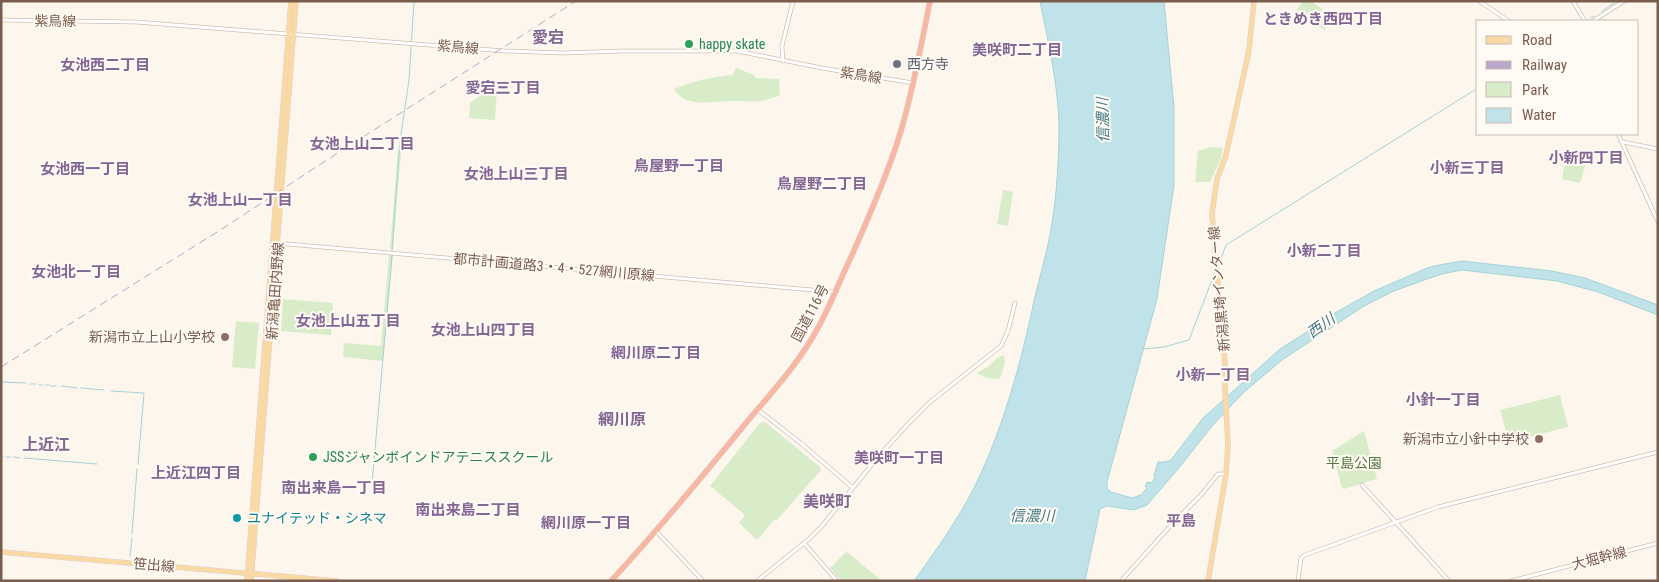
<svg xmlns="http://www.w3.org/2000/svg" width="1659" height="582" viewBox="0 0 1659 582" font-family="'Roboto Condensed','Noto Sans JP',sans-serif">
	<style>
		.green { fill: #d8ecc9 }
		.water { fill: #bfe3e8; stroke: #a5d3da }
		.lines { fill: none; stroke-linecap: round; stroke-linejoin: round }
		.stream { stroke: #a5d3da; stroke-width: 1 }
		.minor-casing { stroke: #d1beb0; stroke-width: 4.5 }
		.major-casing { stroke: #dad1cd; stroke-width: 5.5 }
		.highway-casing { stroke: #dad1cd; stroke-width: 6 }
		.minor { stroke: #fff; stroke-width: 3 }
		.major { stroke: #fbd9a5; stroke-width: 4.5 }
		.highway { stroke: #f7b7a3; stroke-width: 5 }
		.rail { stroke: #b9a8c9; stroke-width: 1; stroke-dasharray: 8 5; stroke-linecap: butt }
		.leisure-dot { fill: #2e9e5b; stroke: #fffaf3; stroke-width: 2 }
		.worship-dot { fill: #6b7280; stroke: #fffaf3; stroke-width: 2 }
		.education-dot { fill: #8d6e63; stroke: #fffaf3; stroke-width: 2 }
		.culture-dot { fill: #0f9aa8; stroke: #fffaf3; stroke-width: 2 }
		.labels { text-anchor: middle; stroke-width: 4; stroke-linejoin: round; paint-order: stroke }
		.street-label { font-size: 14px; fill: #7a5c4d; stroke: #fffaf3 }
		.leisure-label { font-size: 14px; fill: #27864d; stroke: #fffaf3; text-anchor: start }
		.worship-label { font-size: 14px; fill: #5b616d; stroke: #fffaf3; text-anchor: start }
		.education-label { font-size: 14px; fill: #785e54; stroke: #fffaf3; text-anchor: end }
		.park-label { font-size: 14px; fill: #537a41; stroke: #fffaf3 }
		.culture-label { font-size: 14px; fill: #0d838f; stroke: #fffaf3; text-anchor: start }
		.neighbourhood-label { font-size: 15px; font-weight: bold; fill: #846695; stroke: #fffaf3 }
		.water-label { font-size: 15px; font-style: italic; fill: #437c86; stroke: #fffaf3 }
		.quarter-label { font-size: 16px; font-weight: bold; fill: #846695; stroke: #fffaf3 }
	</style>
	<rect width="100%" height="100%" fill="#fdf6ec"/>
	<g class="green">
		<path d="M 1303,1 L 1311,1 L 1333,17 L 1324,30 L 1297,10 Z"/>
		<path d="M 736,68 L 754,75 L 756,78 L 779,79 L 780,95 C 760,104 753,101 733,101 C 714,101 685,109 674,89 C 693,81 711,77 732,75 Z"/>
		<path d="M 495,85 L 497,86 L 495,120 L 469,118 L 470,103 Z"/>
		<path d="M 399,139 L 402,139 L 393,249 L 390,249 Z"/>
		<path d="M 1210,147 L 1223,148 L 1220,161 L 1210,182 L 1195,182 L 1198,151 Z"/>
		<path d="M 1565,160 L 1584,164 L 1585,166 L 1580,183 L 1562,179 Z"/>
		<path d="M 1003,190 L 1013,192 L 1008,226 L 997,224 Z"/>
		<path d="M 389,255 L 393,255 L 383,361 L 343,357 L 344,343 L 381,346 Z"/>
		<path d="M 283,299 L 333,303 L 331,335 L 281,331 Z"/>
		<path d="M 236,321 L 259,323 L 255,369 L 232,367 Z"/>
		<path d="M 1004,355 C 1006,361 1003,373 999,379 L 987,378 L 976,373 L 988,367 L 997,358 Z"/>
		<path d="M 1560,395 L 1568,427 L 1509,442 L 1500,410 Z"/>
		<path d="M 765,422 L 820,467 L 821,470 L 777,520 L 775,519 L 757,540 L 739,523 L 745,515 L 710,486 L 760,423 Z"/>
		<path d="M 1364,431 L 1377,479 L 1344,489 L 1342,488 L 1332,451 Z"/>
		<path d="M 847,551 L 847,552 L 882,581 L 841,581 L 830,568 Z"/>
	</g>
	<path class="water" d="M 1040,1 L 1164,1 L 1174,108 L 1174,185 L 1157,299 L 1107,482 L 1107,488 L 1111,492 L 1132,498 L 1141,495 L 1147,488 L 1145,486 L 1147,482 L 1151,483 L 1155,478 L 1154,476 L 1158,462 L 1165,462 L 1171,460 L 1203,418 L 1212,410 L 1280,349 L 1327,319 L 1326,318 L 1374,291 L 1427,268 L 1439,265 L 1462,261 L 1552,271 L 1585,278 L 1658,305 L 1658,315 L 1598,292 L 1557,281 L 1462,270 L 1442,274 L 1427,279 L 1394,291 L 1364,306 L 1282,360 L 1243,393 L 1213,425 L 1178,469 L 1147,505 L 1134,510 L 1107,506 L 1100,509 L 1085,581 L 914,581 C 937,549 960,517 977,482 C 1004,425 1021,363 1034,301 C 1040,275 1048,250 1052,223 C 1057,193 1059,156 1059,125 C 1058,83 1048,42 1040,1 Z"/>
	<g class="lines">
		<g class="stream">
			<path d="M 1602,11 L 1617,1"/>
			<path d="M 1590,18 L 1594,16"/>
			<path d="M 392,251 L 400,141 L 409,80 L 414,1"/>
			<path d="M 1219,264 L 1226,245 L 1478,88"/>
			<path d="M 1142,349 L 1164,347 L 1189,340 L 1215,272"/>
			<path d="M 1,382 L 26,383"/>
			<path d="M 30,384 L 36,384"/>
			<path d="M 39,385 L 42,385"/>
			<path d="M 45,385 L 49,385"/>
			<path d="M 51,386 L 56,386"/>
			<path d="M 61,386 L 77,388"/>
			<path d="M 81,388 L 104,390"/>
			<path d="M 111,391 L 144,393 L 138,464"/>
			<path d="M 1,457 L 3,457"/>
			<path d="M 6,457 L 10,457"/>
			<path d="M 13,457 L 20,458"/>
			<path d="M 24,458 L 97,464"/>
			<path d="M 372,484 L 392,255"/>
			<path d="M 132,534 L 137,469"/>
			<path d="M 130,557 L 132,538"/>
		</g>
		<g class="minor-casing">
			<g id="minor">
				<path d="M 1479,1 L 1509,21"/>
				<path d="M 1573,1 L 1585,21"/>
				<path d="M 1,20 L 136,22 L 505,51 L 563,53 L 622,51 L 737,51 L 822,68 L 913,83"/>
				<path d="M 1593,21 L 1624,1"/>
				<path d="M 783,61 L 782,46 L 793,1"/>
				<path d="M 1618,134 L 1658,222"/>
				<path d="M 1623,142 L 1658,149"/>
				<path d="M 276,243 L 835,292"/>
				<path d="M 757,409 L 803,445 L 853,488"/>
				<path d="M 1362,485 L 1449,581"/>
				<path d="M 656,531 L 703,581"/>
				<path d="M 804,543 L 837,581"/>
				<path d="M 757,581 L 809,539 L 822,526 L 878,457 L 909,423 L 930,402 L 1001,346 L 1008,331 L 1015,303"/>
				<path d="M 1121,581 L 1173,523 L 1201,495 L 1218,474 L 1226,474"/>
				<path d="M 1298,581 L 1301,558 L 1305,555 L 1438,507 L 1658,452"/>
				<path d="M 1511,581 L 1658,543"/>
			</g>
		</g>
		<g class="major-casing">
			<g id="major">
				<path d="M 1,552 L 337,581"/>
				<path d="M 247,581 L 291,1"/>
				<path d="M 251,581 L 296,1"/>
				<path d="M 1208,581 L 1226,474 L 1228,444 L 1225,390 L 1225,363 L 1212,214 L 1217,179 L 1226,155 L 1243,78 L 1249,50 L 1254,1"/>
			</g>
		</g>
		<g class="highway-casing">
			<path id="highway" d="M 611,581 C 658,530 702,477 746,423 C 772,392 800,362 819,326 C 831,304 840,280 851,257 C 869,217 887,176 900,134 C 913,91 921,46 930,1"/>
		</g>
		<use href="#minor" class="minor"/>
		<use href="#major" class="major"/>
		<use href="#highway" class="highway"/>
		<path class="rail" d="M 1,367 L 222,229 L 316,167 L 576,1"/>
	</g>
	<g class="leisure-dot">
		<circle cx="689" cy="44" r="5"/>
		<circle cx="313" cy="457" r="5"/>
	</g>
	<circle class="worship-dot" cx="897" cy="64" r="5"/>
	<g class="education-dot">
		<circle cx="225" cy="337" r="5"/>
		<circle cx="1539" cy="439" r="5"/>
	</g>
	<circle class="culture-dot" cx="237" cy="518" r="5"/>
	<g class="labels">
		<g class="street-label">
			<text x="55" y="26">紫鳥線</text>
			<text transform="translate(458 47) rotate(5)" y="5">紫鳥線</text>
			<text transform="translate(861 75) rotate(9)" y="5">紫鳥線</text>
			<text transform="translate(554 267) rotate(5)" y="5">都市計画道路3・4・527網川原線</text>
			<text transform="translate(1219 289) rotate(-95)" y="5">新潟黒埼インター線</text>
			<text transform="translate(275 291) rotate(-86)" y="5">新潟亀田内野線</text>
			<text transform="translate(810 313) rotate(-62)" y="5">国道116号</text>
			<text transform="translate(1599 558) rotate(-14)" y="5">大堀幹線</text>
			<text transform="translate(154 565) rotate(5)" y="5">笹出線</text>
		</g>
		<g class="leisure-label">
			<text x="699" y="49">happy skate</text>
			<text x="323" y="462">JSSジャンボインドアテニススクール</text>
		</g>
		<g class="worship-label">
			<text x="907" y="69">西方寺</text>
		</g>
		<g class="education-label">
			<text x="215" y="342">新潟市立上山小学校</text>
			<text x="1529" y="444">新潟市立小針中学校</text>
		</g>
		<g class="park-label">
			<text x="1354" y="468">平島公園</text>
		</g>
		<g class="culture-label">
			<text x="247" y="523">ユナイテッド・シネマ</text>
		</g>
		<g class="neighbourhood-label">
			<text x="1323" y="24">ときめき西四丁目</text>
			<text x="1017" y="55">美咲町二丁目</text>
			<text x="105" y="70">女池西二丁目</text>
			<text x="503" y="93">愛宕三丁目</text>
			<text x="362" y="149">女池上山二丁目</text>
			<text x="1586" y="163">小新四丁目</text>
			<text x="679" y="171">鳥屋野一丁目</text>
			<text x="1467" y="173">小新三丁目</text>
			<text x="85" y="174">女池西一丁目</text>
			<text x="516" y="179">女池上山三丁目</text>
			<text x="822" y="189">鳥屋野二丁目</text>
			<text x="240" y="205">女池上山一丁目</text>
			<text x="1324" y="256">小新二丁目</text>
			<text x="76" y="277">女池北一丁目</text>
			<text x="348" y="326">女池上山五丁目</text>
			<text x="483" y="335">女池上山四丁目</text>
			<text x="656" y="358">網川原二丁目</text>
			<text x="1213" y="380">小新一丁目</text>
			<text x="1443" y="405">小針一丁目</text>
			<text x="899" y="463">美咲町一丁目</text>
			<text x="196" y="478">上近江四丁目</text>
			<text x="334" y="493">南出来島一丁目</text>
			<text x="468" y="515">南出来島二丁目</text>
			<text x="1181" y="526">平島</text>
			<text x="586" y="528">網川原一丁目</text>
		</g>
		<g class="water-label">
			<text transform="translate(1103 120) rotate(-91)" y="5">信濃川</text>
			<text transform="translate(1321 326) rotate(-36)" y="5">西川</text>
			<text x="1032" y="521">信濃川</text>
		</g>
		<g class="quarter-label">
			<text x="548" y="43">愛宕</text>
			<text x="622" y="425">網川原</text>
			<text x="46" y="450">上近江</text>
			<text x="827" y="507">美咲町</text>
		</g>
	</g>
	<rect width="1659" height="582" fill="none" stroke="#7a5c4d" stroke-width="5"/>
	<rect x="1476" y="20" width="162" height="115" fill="#fffaf3" stroke="#cabbb1"/>
	<rect x="1486" y="36" width="25" height="8" fill="#fbd9a5" stroke="#cabbb1"/>
	<text x="1522" y="45" font-size="15" fill="#7a5c4d">Road</text>
	<rect x="1486" y="61" width="25" height="8" fill="#b9a8c9" stroke="#cabbb1"/>
	<text x="1522" y="70" font-size="15" fill="#7a5c4d">Railway</text>
	<rect x="1486" y="82" width="25" height="15" fill="#d8ecc9" stroke="#cabbb1"/>
	<text x="1522" y="95" font-size="15" fill="#7a5c4d">Park</text>
	<rect x="1486" y="108" width="25" height="15" fill="#bfe3e8" stroke="#cabbb1"/>
	<text x="1522" y="120" font-size="15" fill="#7a5c4d">Water</text>
</svg>
